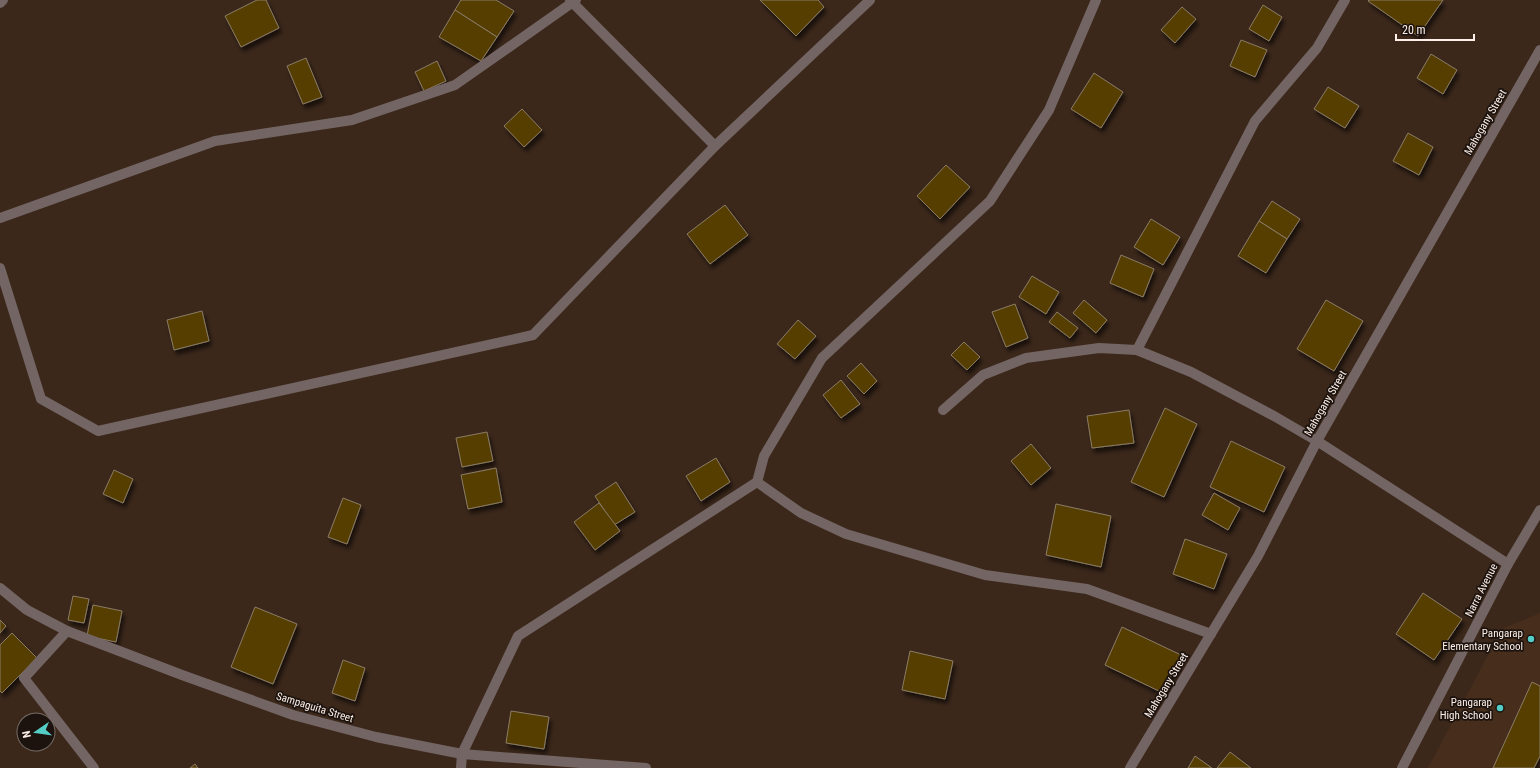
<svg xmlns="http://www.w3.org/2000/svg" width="1540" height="768" viewBox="0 0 1540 768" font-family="'Roboto Condensed',sans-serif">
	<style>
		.built { fill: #472d1c }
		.building { fill: #563c01; stroke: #8a7d66; filter: url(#shadow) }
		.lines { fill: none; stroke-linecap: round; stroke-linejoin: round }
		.minor { stroke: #726563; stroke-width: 10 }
		.poi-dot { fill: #54cdc7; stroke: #1c130e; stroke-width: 1.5 }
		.labels { text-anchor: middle; stroke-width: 3.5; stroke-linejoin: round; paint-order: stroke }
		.street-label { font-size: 11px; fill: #fef0e8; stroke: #1c130e }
		.poi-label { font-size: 11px; fill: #fef0e8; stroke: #1c130e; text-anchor: end }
	</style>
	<defs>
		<filter id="shadow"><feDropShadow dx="2.5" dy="4.5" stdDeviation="2" flood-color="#0009"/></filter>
	</defs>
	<rect width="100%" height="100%" fill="#3c281b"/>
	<path class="built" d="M 1540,613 L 1540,768 L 1428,768 L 1502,629 Z"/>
	<g class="building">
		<path d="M 257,0 L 266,0 L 279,28 L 241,47 L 225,16 Z"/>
		<path d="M 461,0 L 496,0 L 514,11 L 497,37 L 455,10 Z"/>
		<path d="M 760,0 L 818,0 L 824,7 L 796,36 Z"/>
		<path d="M 1369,0 L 1443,0 L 1418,36 L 1368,1 Z"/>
		<path d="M 1263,5 L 1282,17 L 1269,41 L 1249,29 Z"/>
		<path d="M 1182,7 L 1196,19 L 1175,43 L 1161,30 Z"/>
		<path d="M 455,10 L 497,37 L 481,61 L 439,37 Z"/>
		<path d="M 1241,40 L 1267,50 L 1255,77 L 1230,66 Z"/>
		<path d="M 1431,54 L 1457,70 L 1443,94 L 1417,78 Z"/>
		<path d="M 306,58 L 322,97 L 303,104 L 287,66 Z"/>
		<path d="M 437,61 L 446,81 L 424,91 L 415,72 Z"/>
		<path d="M 1094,73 L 1123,92 L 1101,128 L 1071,109 Z"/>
		<path d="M 1328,87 L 1359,106 L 1345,128 L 1314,109 Z"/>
		<path d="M 522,109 L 542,130 L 524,147 L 504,126 Z"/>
		<path d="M 1408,133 L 1433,147 L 1419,175 L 1393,161 Z"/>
		<path d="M 946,165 L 970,187 L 940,219 L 917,196 Z"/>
		<path d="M 1272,201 L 1300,219 L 1287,239 L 1259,221 Z"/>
		<path d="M 725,205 L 748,235 L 710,264 L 687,234 Z"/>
		<path d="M 1151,219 L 1180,237 L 1163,265 L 1134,247 Z"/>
		<path d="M 1259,221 L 1287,239 L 1266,273 L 1238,256 Z"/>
		<path d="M 1121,255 L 1154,269 L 1143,297 L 1110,283 Z"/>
		<path d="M 1032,276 L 1059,292 L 1046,314 L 1019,297 Z"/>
		<path d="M 1084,300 L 1107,320 L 1096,333 L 1073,313 Z"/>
		<path d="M 1326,300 L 1363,321 L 1334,371 L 1297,349 Z"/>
		<path d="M 1015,304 L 1028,338 L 1006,347 L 992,312 Z"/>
		<path d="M 202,311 L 209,341 L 174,350 L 167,320 Z"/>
		<path d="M 1057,312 L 1078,328 L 1070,338 L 1049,322 Z"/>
		<path d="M 798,320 L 816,336 L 795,359 L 777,344 Z"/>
		<path d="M 964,342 L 980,357 L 967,370 L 951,355 Z"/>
		<path d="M 861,363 L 877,381 L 864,394 L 847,376 Z"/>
		<path d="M 841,380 L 860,404 L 841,418 L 823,395 Z"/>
		<path d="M 1165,408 L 1197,424 L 1164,497 L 1131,482 Z"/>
		<path d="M 1129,410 L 1134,443 L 1092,448 L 1087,416 Z"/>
		<path d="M 487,432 L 493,461 L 462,467 L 456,438 Z"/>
		<path d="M 1231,441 L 1285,467 L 1264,512 L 1210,487 Z"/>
		<path d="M 1031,444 L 1051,468 L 1031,485 L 1011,461 Z"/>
		<path d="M 716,458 L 730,482 L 701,501 L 686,476 Z"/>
		<path d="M 496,468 L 502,502 L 468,509 L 461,475 Z"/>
		<path d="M 114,470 L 133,479 L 123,503 L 103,494 Z"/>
		<path d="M 616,482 L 635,512 L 614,525 L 595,496 Z"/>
		<path d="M 1214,493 L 1240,508 L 1228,530 L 1202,515 Z"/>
		<path d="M 343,498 L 361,505 L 347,544 L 328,537 Z"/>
		<path d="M 599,503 L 620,531 L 595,550 L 574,522 Z"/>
		<path d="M 1056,504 L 1111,516 L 1101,567 L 1046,555 Z"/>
		<path d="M 1185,539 L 1227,554 L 1214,589 L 1173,574 Z"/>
		<path d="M 1423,593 L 1462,619 L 1434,660 L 1396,634 Z"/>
		<path d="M 73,596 L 89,599 L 84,623 L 68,620 Z"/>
		<path d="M 93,605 L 122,611 L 116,642 L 87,636 Z"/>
		<path d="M 255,607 L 297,624 L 273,684 L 231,667 Z"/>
		<path d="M 0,620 L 6,626 L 0,633 Z"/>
		<path d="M 1122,627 L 1181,655 L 1163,693 L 1105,665 Z"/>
		<path d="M 12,633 L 37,658 L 2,693 L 0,691 L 0,645 Z"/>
		<path d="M 910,651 L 953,661 L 945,699 L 902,690 Z"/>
		<path d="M 343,660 L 365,668 L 355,701 L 332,693 Z"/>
		<path d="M 1532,682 L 1540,686 L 1540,756 L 1534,768 L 1493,768 Z"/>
		<path d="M 511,711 L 549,717 L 544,749 L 506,743 Z"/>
		<path d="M 1230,752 L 1251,768 L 1217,768 Z"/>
		<path d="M 1195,756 L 1212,768 L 1188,768 Z"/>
		<path d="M 195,764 L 198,768 L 190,768 Z"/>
	</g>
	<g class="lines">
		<g class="minor">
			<path d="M 570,0 L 715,146"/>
			<path d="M 0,3 L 3,0"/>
			<path d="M 0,218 L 215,141 L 352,120 L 455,85 L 576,0"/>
			<path d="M 0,268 L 41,399 L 98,431 L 533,335 L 715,146 L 870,0"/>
			<path d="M 1137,350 L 1255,121 L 1317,48 L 1345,0"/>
			<path d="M 943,410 L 983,375 L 1026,358 L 1099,348 L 1137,350 L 1191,372 L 1274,416 L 1317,441 L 1508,564"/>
			<path d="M 757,482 L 801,513 L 846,534 L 985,575 L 1087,589 L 1211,634"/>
			<path d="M 0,588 L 27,610 L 67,631 L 182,675 L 293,715 L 376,737 L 462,754 L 646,768"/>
			<path d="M 67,631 L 24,678 L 94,768"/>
			<path d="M 461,768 L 462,754 L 518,636 L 757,482 L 764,456 L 822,358 L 990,201 L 1049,110 L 1096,0"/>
			<path d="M 1130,768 L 1258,556 L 1317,441 L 1540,50"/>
			<path d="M 1402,768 L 1508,564 L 1540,510"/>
		</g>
	</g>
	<g class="poi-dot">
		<circle cx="1531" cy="639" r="4"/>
		<circle cx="1500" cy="708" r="4"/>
	</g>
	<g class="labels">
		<g class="street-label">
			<text transform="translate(1485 122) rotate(-60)" y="4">Mahogany Street</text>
			<text transform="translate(1325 403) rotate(-60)" y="4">Mahogany Street</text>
			<text transform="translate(1481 590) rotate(-63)" y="4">Narra Avenue</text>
			<text transform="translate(1166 685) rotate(-59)" y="4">Mahogany Street</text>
			<text transform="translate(315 707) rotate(17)" y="4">Sampaguita Street</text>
		</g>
		<g class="poi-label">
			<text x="1523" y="637">Pangarap<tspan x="1523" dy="13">Elementary School</tspan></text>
			<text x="1492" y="706">Pangarap<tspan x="1492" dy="13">High School</tspan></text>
		</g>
	</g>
	<g transform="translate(36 732) rotate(257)"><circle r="19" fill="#1c130e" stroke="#766b65"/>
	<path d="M0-3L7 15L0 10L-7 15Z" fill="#54cdc7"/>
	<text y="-6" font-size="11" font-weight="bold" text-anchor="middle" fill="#fef0e8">N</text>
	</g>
	<path d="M1396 34v6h78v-6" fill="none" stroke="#fef0e8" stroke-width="2"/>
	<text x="1402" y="34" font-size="12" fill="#fef0e8" stroke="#1c130e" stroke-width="3" paint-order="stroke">20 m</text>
</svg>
